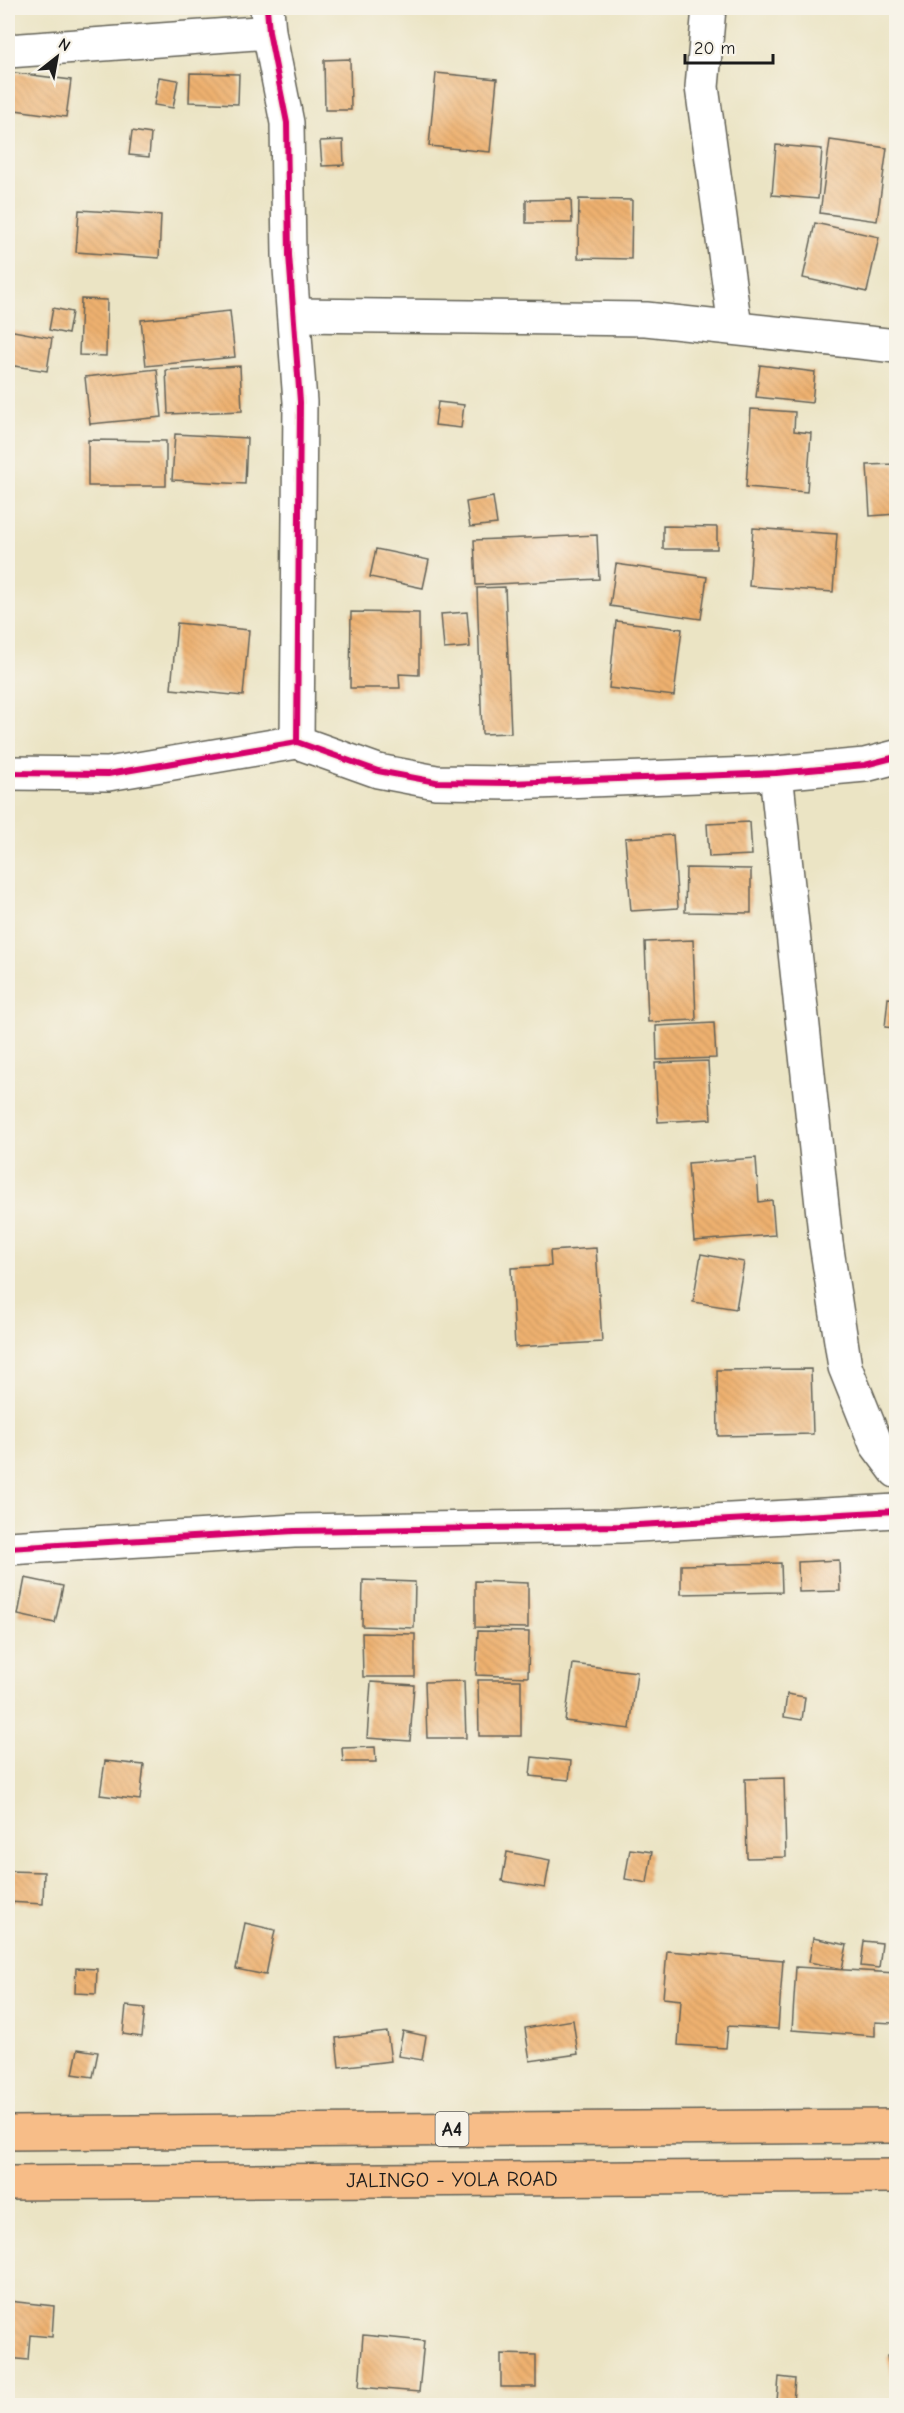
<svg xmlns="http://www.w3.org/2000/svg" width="904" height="2413" viewBox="0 0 904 2413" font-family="'Comic Neue',sans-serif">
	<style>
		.building { fill: url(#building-back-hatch) }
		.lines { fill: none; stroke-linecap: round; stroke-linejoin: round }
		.minor-casing { stroke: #646257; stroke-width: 36 }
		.highway-casing { stroke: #646257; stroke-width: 36 }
		.minor { stroke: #fff; stroke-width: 33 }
		.highway { stroke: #f7bd88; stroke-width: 33 }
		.cycleway-casing { stroke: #f7f3e8; stroke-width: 10 }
		.cycleway { stroke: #d6006c; stroke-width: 6 }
		.labels { text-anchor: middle; stroke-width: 4.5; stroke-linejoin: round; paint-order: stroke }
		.shield { fill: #f7f3e8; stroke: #5e5c59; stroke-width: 1.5 }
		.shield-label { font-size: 20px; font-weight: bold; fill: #1c1c1c }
		.street-label { font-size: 21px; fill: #1c1c1c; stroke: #f7f3e8 }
	</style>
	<defs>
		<pattern id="building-back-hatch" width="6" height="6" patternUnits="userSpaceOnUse" patternTransform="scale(1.5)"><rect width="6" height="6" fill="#eeb16f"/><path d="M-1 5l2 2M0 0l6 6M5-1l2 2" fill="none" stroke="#cc9860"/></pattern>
	</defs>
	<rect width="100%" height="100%" fill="#f7f3e8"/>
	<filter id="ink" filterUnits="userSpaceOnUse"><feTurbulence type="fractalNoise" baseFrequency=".0167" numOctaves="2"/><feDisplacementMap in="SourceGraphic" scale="12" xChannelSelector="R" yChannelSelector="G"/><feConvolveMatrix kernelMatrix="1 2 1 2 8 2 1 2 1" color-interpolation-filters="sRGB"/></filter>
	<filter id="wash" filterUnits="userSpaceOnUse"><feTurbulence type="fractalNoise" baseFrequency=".008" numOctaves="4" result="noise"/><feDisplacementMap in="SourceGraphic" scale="24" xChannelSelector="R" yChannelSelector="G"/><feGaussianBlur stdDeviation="1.35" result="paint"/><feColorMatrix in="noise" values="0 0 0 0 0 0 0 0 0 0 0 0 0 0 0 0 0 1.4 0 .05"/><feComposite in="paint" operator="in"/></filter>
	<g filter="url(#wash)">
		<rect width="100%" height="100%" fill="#ebe4c4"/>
		<g id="blocks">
			<g class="building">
				<path d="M 350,59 L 351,110 L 325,110 L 324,60 Z"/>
				<path d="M 8,72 L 71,80 L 66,117 L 8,109 Z"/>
				<path d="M 190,73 L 239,74 L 238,104 L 189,102 Z"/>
				<path d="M 436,73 L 497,79 L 490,152 L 429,146 Z"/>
				<path d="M 159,77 L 178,80 L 173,108 L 154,105 Z"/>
				<path d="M 132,131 L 151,134 L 149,157 L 129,155 Z"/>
				<path d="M 343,140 L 344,165 L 322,166 L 320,141 Z"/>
				<path d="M 830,140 L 887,148 L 877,221 L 820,213 Z"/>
				<path d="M 776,145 L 822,149 L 818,199 L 772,195 Z"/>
				<rect x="894" y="151" width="2" height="27"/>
				<path d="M 571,199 L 572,223 L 526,223 L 526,200 Z"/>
				<path d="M 579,199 L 632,200 L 631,259 L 578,258 Z"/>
				<path d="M 79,210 L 161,215 L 159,258 L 76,252 Z"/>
				<path d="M 815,223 L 879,237 L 867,292 L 803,278 Z"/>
				<path d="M 81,299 L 107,300 L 106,356 L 79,355 Z"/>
				<path d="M 53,308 L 72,312 L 68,334 L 49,330 Z"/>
				<path d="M 230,311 L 235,357 L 146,366 L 141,320 Z"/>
				<path d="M 8,330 L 52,338 L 47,371 L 8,365 Z"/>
				<path d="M 760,365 L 815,372 L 812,403 L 756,397 Z"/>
				<path d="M 240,366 L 242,411 L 168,414 L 166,370 Z"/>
				<path d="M 157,369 L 162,417 L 90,424 L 85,377 Z"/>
				<path d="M 438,402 L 464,405 L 461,428 L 435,425 Z"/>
				<path d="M 751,409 L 795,412 L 794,431 L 811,433 L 807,492 L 746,487 Z"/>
				<path d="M 175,434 L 247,438 L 245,484 L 172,480 Z"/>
				<path d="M 88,440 L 166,441 L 166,486 L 88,486 Z"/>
				<path d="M 896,464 L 896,514 L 870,516 L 867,465 Z"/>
				<path d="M 493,497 L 497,524 L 470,527 L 466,502 Z"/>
				<path d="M 663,526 L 717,527 L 717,549 L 663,549 Z"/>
				<path d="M 753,528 L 837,534 L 833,592 L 749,586 Z"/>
				<path d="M 597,535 L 599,579 L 476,585 L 474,540 Z"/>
				<path d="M 376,549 L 429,560 L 423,588 L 370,577 Z"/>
				<path d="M 616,564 L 707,577 L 701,619 L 610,606 Z"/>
				<path d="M 505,587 L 511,733 L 482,734 L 477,588 Z"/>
				<path d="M 351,612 L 419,613 L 419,675 L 399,674 L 400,688 L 350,688 Z"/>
				<path d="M 467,612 L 470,647 L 444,649 L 441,614 Z"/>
				<path d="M 616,621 L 682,629 L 674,696 L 609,688 Z"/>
				<path d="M 177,623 L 249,630 L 243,696 L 171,689 Z"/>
				<path d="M 750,822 L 752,855 L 709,857 L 707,824 Z"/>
				<path d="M 673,835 L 678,908 L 631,911 L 625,838 Z"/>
				<path d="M 686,868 L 751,869 L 751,913 L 685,912 Z"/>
				<path d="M 693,940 L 696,1020 L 648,1022 L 645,942 Z"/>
				<path d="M 888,998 L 896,999 L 896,1028 L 885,1027 Z"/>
				<path d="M 714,1023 L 716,1058 L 657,1060 L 656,1026 Z"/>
				<path d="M 891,1042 L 896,1042 L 896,1086 L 894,1087 Z"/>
				<path d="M 708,1061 L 711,1119 L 658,1122 L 655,1063 Z"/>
				<path d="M 756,1158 L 759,1202 L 772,1200 L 775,1235 L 694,1241 L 688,1163 Z"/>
				<path d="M 596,1248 L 602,1342 L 515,1347 L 511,1268 L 551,1266 L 550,1251 Z"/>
				<path d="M 701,1254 L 744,1262 L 736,1309 L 693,1302 Z"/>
				<path d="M 811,1369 L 813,1434 L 718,1436 L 717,1370 Z"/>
				<path d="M 839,1560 L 840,1591 L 799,1592 L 798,1562 Z"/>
				<path d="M 781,1563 L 782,1592 L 681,1594 L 681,1565 Z"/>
				<path d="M 25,1578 L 63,1586 L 55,1623 L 18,1615 Z"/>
				<path d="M 363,1580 L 415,1582 L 414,1628 L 362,1626 Z"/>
				<path d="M 475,1581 L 528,1583 L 528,1628 L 475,1627 Z"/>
				<path d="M 478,1631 L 529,1632 L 528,1677 L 476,1675 Z"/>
				<path d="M 362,1633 L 415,1634 L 415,1677 L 363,1677 Z"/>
				<path d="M 573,1664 L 637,1672 L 630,1729 L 565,1721 Z"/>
				<path d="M 478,1680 L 521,1680 L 521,1736 L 479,1736 Z"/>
				<path d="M 464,1681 L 466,1738 L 427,1738 L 425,1682 Z"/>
				<path d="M 371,1682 L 414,1685 L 410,1741 L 367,1738 Z"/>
				<path d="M 787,1694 L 805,1697 L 802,1720 L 784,1717 Z"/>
				<path d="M 375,1747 L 376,1762 L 343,1762 L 342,1748 Z"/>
				<path d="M 532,1757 L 571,1761 L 569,1780 L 530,1776 Z"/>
				<path d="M 105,1761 L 144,1765 L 140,1800 L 100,1795 Z"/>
				<path d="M 784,1778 L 786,1857 L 747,1858 L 745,1779 Z"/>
				<path d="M 630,1849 L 652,1852 L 647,1883 L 625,1879 Z"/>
				<path d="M 507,1852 L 550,1860 L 545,1888 L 502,1881 Z"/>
				<path d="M 8,1871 L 44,1872 L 43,1904 L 8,1902 Z"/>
				<path d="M 245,1923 L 275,1930 L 266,1975 L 236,1969 Z"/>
				<path d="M 813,1938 L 847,1945 L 842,1969 L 809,1962 Z"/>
				<path d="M 864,1941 L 882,1943 L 879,1968 L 861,1966 Z"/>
				<path d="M 667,1951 L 783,1960 L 778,2029 L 728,2026 L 726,2048 L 678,2045 L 681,2000 L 663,1998 Z"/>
				<path d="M 796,1967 L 896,1973 L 893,2023 L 875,2022 L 875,2036 L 792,2030 Z"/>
				<path d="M 76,1968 L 97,1969 L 96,1994 L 75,1993 Z"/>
				<path d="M 126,2006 L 145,2008 L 142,2037 L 123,2034 Z"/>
				<path d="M 573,2020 L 578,2054 L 530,2061 L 525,2028 Z"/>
				<path d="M 403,2031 L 426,2036 L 422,2060 L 398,2056 Z"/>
				<path d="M 387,2032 L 391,2061 L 339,2067 L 336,2038 Z"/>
				<path d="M 78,2049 L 98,2052 L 93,2077 L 73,2074 Z"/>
				<path d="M 8,2301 L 54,2306 L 52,2337 L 30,2335 L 28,2360 L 8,2358 Z"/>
				<path d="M 363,2335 L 424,2341 L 419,2392 L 359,2387 Z"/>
				<path d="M 501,2354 L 536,2355 L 536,2387 L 501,2387 Z"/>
				<path d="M 896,2354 L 896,2381 L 893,2382 L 887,2356 Z"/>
				<path d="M 779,2377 L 795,2379 L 793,2402 L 777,2401 Z"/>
			</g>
		</g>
	</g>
	<g filter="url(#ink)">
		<use href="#blocks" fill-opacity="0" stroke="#646257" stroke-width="1.5"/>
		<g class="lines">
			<g class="minor-casing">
				<g id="minor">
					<path d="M 267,8 L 269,32 L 287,123 L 289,255 L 300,402 L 297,742"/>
					<path d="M 709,8 L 702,87 L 735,327"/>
					<path d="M 8,51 L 269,32"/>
					<path d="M 294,315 L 646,319 L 896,346"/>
					<path d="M 8,773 L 108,774 L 297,742 L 378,771 L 436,782 L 510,783 L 776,773 L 865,765 L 896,757"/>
					<path d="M 776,773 L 826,1243 L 845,1367 L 876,1444 L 896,1471"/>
					<path d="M 8,1548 L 294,1531 L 620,1526 L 896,1511"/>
				</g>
			</g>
			<g class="highway-casing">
				<g id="highway">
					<path d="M 8,2133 L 896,2126"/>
					<path id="s1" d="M 8,2183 L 896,2176"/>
				</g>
			</g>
			<use href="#minor" class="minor"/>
			<use href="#highway" class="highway"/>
			<g class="cycleway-casing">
				<g id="cycleway">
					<path d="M 267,8 L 269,32 L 287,123 L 289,255 L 300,402 L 297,742"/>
					<path d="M 8,773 L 108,774 L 297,742 L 378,771 L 436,782 L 510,783 L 776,773 L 865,765 L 896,757"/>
					<path d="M 8,1548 L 294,1531 L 620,1526 L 896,1511"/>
				</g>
			</g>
			<use href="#cycleway" class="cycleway"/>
		</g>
	</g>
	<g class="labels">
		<rect class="shield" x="435.5" y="2112" width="33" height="34" rx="4.5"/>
		<g class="shield-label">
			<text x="452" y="2136">A4</text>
		</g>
		<g class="street-label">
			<text dy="7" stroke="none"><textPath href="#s1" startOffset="444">JALINGO - YOLA ROAD</textPath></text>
		</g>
	</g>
	<rect width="904" height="2413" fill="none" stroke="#f7f3e8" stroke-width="30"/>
	<g transform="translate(57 57) rotate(31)" stroke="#f7f3e8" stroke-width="4.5" paint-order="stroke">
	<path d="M0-4.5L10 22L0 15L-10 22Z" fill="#1c1c1c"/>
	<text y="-9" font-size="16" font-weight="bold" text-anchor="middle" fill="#1c1c1c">N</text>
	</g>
	<path d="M685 54v9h88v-9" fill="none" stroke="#1c1c1c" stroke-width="3"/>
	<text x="694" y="54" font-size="18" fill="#1c1c1c" stroke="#f7f3e8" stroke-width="4.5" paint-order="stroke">20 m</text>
</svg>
